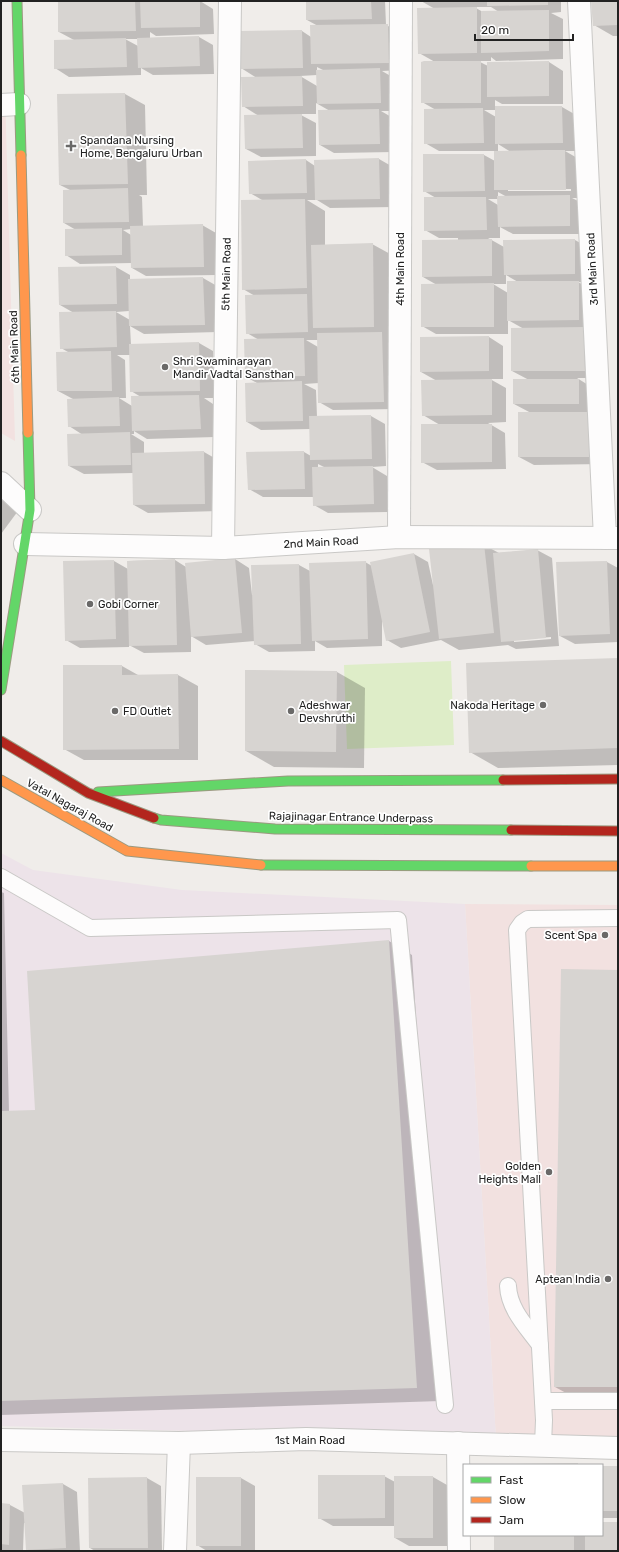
<svg xmlns="http://www.w3.org/2000/svg" width="619" height="1552" viewBox="0 0 619 1552" font-family="Rubik,sans-serif">
	<style>
		.commercial { fill: #f2e1e0 }
		.industrial { fill: #ede3e9 }
		.grass { fill: #deedc8 }
		.shadow { fill: #0003; fill-rule: evenodd }
		.building { fill: #d7d4d1 }
		.lines { fill: none; stroke-linecap: round; stroke-linejoin: round }
		.lane-casing { stroke: #c9c8c6; stroke-width: 18 }
		.street-casing { stroke: #c9c8c6; stroke-width: 24 }
		.fast-casing { stroke: #9b9a80; stroke-width: 11 }
		.slow-casing { stroke: #9b9a80; stroke-width: 11 }
		.jam-casing { stroke: #9b9a80; stroke-width: 11 }
		.lane { stroke: #fdfcfc; stroke-width: 16 }
		.street { stroke: #fdfcfc; stroke-width: 22 }
		.fast { stroke: #63d668; stroke-width: 9 }
		.slow { stroke: #ff974d; stroke-width: 9 }
		.jam { stroke: #b3261e; stroke-width: 9 }
		.poi-dot { fill: #6a6968; stroke: #fff; stroke-width: 1.5 }
		.labels { text-anchor: middle; stroke-width: 3.5; stroke-linejoin: round; paint-order: stroke }
		.poi-label { font-size: 11px; fill: #222; stroke: #fff; text-anchor: start }
		.street-label { font-size: 11px; fill: #222; stroke: #fff }
	</style>
	<rect width="100%" height="100%" fill="#f0edea"/>
	<g class="commercial">
		<path d="M 1,94 L 5,94 L 15,441 L 1,433 Z"/>
		<path d="M 465,904 L 618,905 L 618,1439 L 496,1439 Z"/>
	</g>
	<path class="industrial" d="M 1,853 L 33,870 L 182,890 L 465,904 L 496,1439 L 1,1426 Z"/>
	<path class="grass" d="M 451,661 L 454,745 L 347,749 L 344,665 Z"/>
	<g class="shadow">
		<path d="M 59,1 L 200,1 L 213,9 L 214,34 L 156,36 L 150,32 L 150,38 L 199,37 L 213,45 L 214,74 L 153,75 L 141,68 L 141,75 L 69,77 L 55,68 L 74,40 L 59,32 ZM 125,39 L 138,39 L 138,46 Z"/>
		<path d="M 307,1 L 385,1 L 386,25 L 402,33 L 403,70 L 382,71 L 394,78 L 394,111 L 381,111 L 393,118 L 394,152 L 334,153 L 320,145 L 330,111 L 316,103 L 316,114 L 299,114 L 316,123 L 316,156 L 261,157 L 246,149 L 259,116 L 243,106 L 257,78 L 241,68 L 302,31 L 311,37 L 318,26 L 307,20 ZM 317,67 L 323,70 L 317,71 ZM 317,75 L 317,86 L 300,76 Z"/>
		<path d="M 421,1 L 561,1 L 561,12 L 551,13 L 563,19 L 563,59 L 496,61 L 491,57 L 491,61 L 478,61 L 488,66 L 549,62 L 563,71 L 563,104 L 502,104 L 495,100 L 495,107 L 562,107 L 576,115 L 577,151 L 565,151 L 579,159 L 580,198 L 572,198 L 584,204 L 584,234 L 513,234 L 500,227 L 500,238 L 488,238 L 504,247 L 575,240 L 589,248 L 589,282 L 578,282 L 592,290 L 599,378 L 577,378 L 593,388 L 593,412 L 587,412 L 603,421 L 603,464 L 534,465 L 519,457 L 531,413 L 514,404 L 529,380 L 512,371 L 524,329 L 508,320 L 508,334 L 436,334 L 422,326 L 437,285 L 423,277 L 458,240 L 458,238 L 439,238 L 425,230 L 436,198 L 424,191 L 424,155 L 484,155 L 495,161 L 495,151 L 439,151 L 425,143 L 436,110 L 422,102 L 435,62 L 419,53 L 435,9 ZM 474,7 L 491,7 L 499,12 L 483,12 ZM 484,110 L 496,110 L 496,117 ZM 498,144 L 511,152 L 498,152 ZM 508,189 L 571,189 L 571,191 L 508,191 ZM 498,192 L 507,197 L 498,197 ZM 488,199 L 498,199 L 498,205 ZM 506,275 L 518,282 L 508,293 L 493,284 L 506,284 Z"/>
		<path d="M 592,1 L 618,1 L 618,36 L 613,36 L 594,25 Z"/>
		<path d="M 125,94 L 145,105 L 147,195 L 139,195 L 142,197 L 143,227 L 202,225 L 216,233 L 217,275 L 146,276 L 132,268 L 132,263 L 80,264 L 66,255 L 76,230 L 64,223 L 70,190 L 60,185 L 58,95 ZM 131,229 L 131,235 L 123,230 Z"/>
		<path d="M 379,159 L 393,167 L 394,207 L 330,208 L 317,200 L 307,200 L 325,211 L 325,245 L 372,244 L 392,255 L 397,409 L 333,410 L 319,402 L 319,383 L 304,384 L 316,390 L 317,417 L 371,416 L 385,424 L 386,466 L 372,467 L 387,476 L 388,512 L 328,513 L 314,505 L 314,497 L 263,497 L 249,489 L 304,452 L 311,456 L 311,429 L 261,430 L 247,422 L 257,383 L 246,377 L 259,340 L 247,333 L 255,296 L 243,289 L 262,200 L 250,193 L 306,160 L 315,166 ZM 306,340 L 318,340 L 318,347 ZM 318,464 L 326,468 L 318,468 Z"/>
		<path d="M 116,267 L 130,275 L 130,280 L 203,278 L 217,286 L 218,332 L 144,334 L 130,326 L 131,345 L 199,343 L 213,351 L 214,398 L 204,398 L 213,404 L 215,437 L 147,439 L 134,431 L 134,434 L 131,434 L 144,442 L 144,454 L 204,452 L 218,460 L 219,511 L 148,513 L 134,505 L 134,473 L 84,474 L 69,466 L 83,435 L 69,426 L 73,399 L 58,391 L 68,352 L 61,348 L 74,313 L 60,305 L 59,268 ZM 129,311 L 130,320 L 116,312 ZM 117,355 L 131,355 L 131,391 L 141,397 L 132,406 L 119,398 L 126,398 L 125,360 Z"/>
		<path d="M 489,337 L 503,346 L 503,379 L 490,379 L 506,388 L 506,422 L 488,423 L 505,433 L 506,469 L 437,470 L 422,462 L 440,425 L 423,415 L 437,381 L 421,372 Z"/>
		<path d="M 1,498 L 18,511 L 1,534 Z"/>
		<path d="M 484,545 L 499,553 L 537,550 L 552,558 L 559,646 L 516,649 L 508,645 L 459,650 L 441,640 L 401,648 L 387,640 L 382,616 L 382,646 L 327,648 L 315,641 L 315,651 L 269,652 L 255,644 L 255,641 L 206,645 L 191,636 L 191,652 L 144,653 L 129,645 L 129,647 L 80,648 L 66,640 L 114,561 L 128,569 L 128,561 L 175,560 L 186,567 L 235,559 L 249,568 L 252,595 L 253,595 L 252,566 L 299,565 L 310,571 L 365,562 L 372,566 L 414,554 L 428,562 L 433,585 L 434,585 ZM 551,637 L 551,639 L 514,642 L 514,640 Z"/>
		<path d="M 607,562 L 618,568 L 618,642 L 575,644 L 560,636 Z"/>
		<path d="M 618,659 L 618,765 L 498,768 L 470,752 Z"/>
		<path d="M 122,666 L 138,675 L 178,675 L 198,686 L 198,760 L 84,760 L 64,749 Z"/>
		<path d="M 337,672 L 365,688 L 364,768 L 274,767 L 246,751 Z"/>
		<path d="M 1,892 L 4,893 L 9,1112 L 36,1111 L 389,941 L 412,955 L 441,1401 L 1,1415 Z"/>
		<path d="M 618,971 L 618,1400 L 579,1400 L 555,1387 Z"/>
		<rect x="602" y="1467" width="16" height="51"/>
		<path d="M 384,1476 L 395,1482 L 433,1477 L 447,1485 L 447,1546 L 409,1546 L 395,1538 L 395,1526 L 333,1526 L 319,1518 Z"/>
		<path d="M 147,1478 L 161,1486 L 162,1551 L 95,1551 L 90,1548 Z"/>
		<path d="M 241,1478 L 255,1486 L 255,1551 L 207,1551 L 197,1545 Z"/>
		<path d="M 63,1484 L 77,1492 L 80,1551 L 29,1551 L 27,1549 L 25,1523 L 24,1523 L 23,1551 L 1,1551 L 1,1504 L 10,1505 L 25,1513 Z"/>
		<path d="M 602,1523 L 618,1523 L 618,1551 L 495,1551 L 495,1535 L 602,1535 Z"/>
	</g>
	<g class="building">
		<path d="M 58,1 L 135,1 L 136,31 L 58,32 Z"/>
		<path d="M 140,1 L 200,1 L 200,27 L 141,28 Z"/>
		<path d="M 306,1 L 371,1 L 372,19 L 306,20 Z"/>
		<path d="M 487,1 L 548,1 L 548,5 L 487,6 Z"/>
		<path d="M 591,1 L 618,1 L 618,25 L 593,26 Z"/>
		<path d="M 477,7 L 477,53 L 418,54 L 417,8 Z"/>
		<path d="M 549,10 L 549,51 L 481,53 L 481,11 Z"/>
		<path d="M 388,24 L 389,63 L 311,64 L 310,25 Z"/>
		<path d="M 302,30 L 303,68 L 240,69 L 239,31 Z"/>
		<path d="M 199,36 L 200,66 L 138,68 L 137,38 Z"/>
		<path d="M 126,38 L 127,67 L 54,69 L 54,40 Z"/>
		<path d="M 424,61 L 481,61 L 481,103 L 421,103 L 421,62 Z"/>
		<path d="M 549,61 L 549,96 L 487,97 L 487,62 Z"/>
		<path d="M 380,68 L 381,103 L 317,104 L 316,70 Z"/>
		<path d="M 302,76 L 303,106 L 242,107 L 241,77 Z"/>
		<path d="M 125,93 L 128,184 L 59,185 L 57,94 Z"/>
		<path d="M 495,106 L 562,106 L 563,143 L 495,144 Z"/>
		<path d="M 483,108 L 484,143 L 424,144 L 424,109 Z"/>
		<path d="M 379,109 L 380,144 L 319,145 L 318,110 Z"/>
		<path d="M 302,114 L 303,148 L 245,149 L 244,115 Z"/>
		<path d="M 545,150 L 565,150 L 566,190 L 494,190 L 494,151 Z"/>
		<path d="M 423,154 L 484,154 L 485,191 L 423,192 Z"/>
		<path d="M 379,158 L 380,199 L 315,200 L 314,160 Z"/>
		<path d="M 306,159 L 307,193 L 249,194 L 248,161 Z"/>
		<path d="M 128,188 L 129,222 L 63,223 L 63,190 Z"/>
		<path d="M 570,195 L 570,226 L 498,227 L 497,196 Z"/>
		<path d="M 424,197 L 486,197 L 487,230 L 424,231 Z"/>
		<path d="M 305,199 L 307,288 L 242,290 L 241,200 Z"/>
		<path d="M 203,224 L 204,267 L 131,268 L 130,226 Z"/>
		<path d="M 122,228 L 122,255 L 65,256 L 65,229 Z"/>
		<path d="M 492,239 L 492,276 L 422,277 L 422,240 Z"/>
		<path d="M 575,239 L 575,274 L 504,275 L 503,240 Z"/>
		<path d="M 373,243 L 374,327 L 313,328 L 311,245 Z"/>
		<path d="M 116,266 L 117,304 L 59,305 L 58,267 Z"/>
		<path d="M 203,277 L 205,325 L 129,326 L 128,279 Z"/>
		<path d="M 507,281 L 579,281 L 579,320 L 507,321 Z"/>
		<path d="M 494,283 L 494,327 L 421,327 L 421,284 Z"/>
		<path d="M 307,294 L 308,332 L 246,334 L 245,295 Z"/>
		<path d="M 116,311 L 117,347 L 60,349 L 59,312 Z"/>
		<path d="M 584,327 L 585,371 L 511,371 L 511,328 Z"/>
		<path d="M 382,332 L 384,402 L 318,403 L 317,333 Z"/>
		<path d="M 489,336 L 489,371 L 420,372 L 420,337 Z"/>
		<path d="M 304,338 L 305,376 L 245,377 L 244,339 Z"/>
		<path d="M 199,342 L 200,391 L 130,392 L 129,344 Z"/>
		<path d="M 111,351 L 112,391 L 57,391 L 56,352 Z"/>
		<path d="M 492,379 L 492,415 L 422,416 L 421,380 Z"/>
		<rect x="513" y="379" width="66" height="25"/>
		<path d="M 302,381 L 303,421 L 246,422 L 245,383 Z"/>
		<path d="M 199,395 L 201,429 L 132,431 L 131,396 Z"/>
		<path d="M 119,397 L 120,426 L 68,427 L 67,399 Z"/>
		<rect x="518" y="412" width="71" height="45"/>
		<path d="M 371,415 L 372,459 L 310,460 L 309,416 Z"/>
		<path d="M 421,424 L 492,424 L 492,462 L 421,463 Z"/>
		<path d="M 130,432 L 131,465 L 68,466 L 67,434 Z"/>
		<path d="M 204,451 L 205,504 L 133,505 L 132,453 Z"/>
		<path d="M 304,451 L 305,489 L 248,490 L 246,452 Z"/>
		<path d="M 373,466 L 374,504 L 313,506 L 312,467 Z"/>
		<path d="M 484,544 L 494,633 L 439,639 L 429,549 Z"/>
		<path d="M 538,549 L 546,638 L 501,642 L 493,553 Z"/>
		<path d="M 414,553 L 430,632 L 386,641 L 370,562 Z"/>
		<path d="M 235,558 L 242,633 L 191,637 L 185,563 Z"/>
		<path d="M 175,559 L 177,645 L 129,646 L 127,561 Z"/>
		<path d="M 114,560 L 116,639 L 65,641 L 63,561 Z"/>
		<path d="M 366,561 L 368,639 L 312,641 L 309,563 Z"/>
		<path d="M 607,561 L 610,634 L 559,636 L 556,562 Z"/>
		<path d="M 299,564 L 301,644 L 254,645 L 251,565 Z"/>
		<path d="M 618,658 L 618,748 L 469,753 L 466,663 Z"/>
		<path d="M 63,665 L 122,665 L 122,675 L 178,674 L 179,749 L 63,750 Z"/>
		<path d="M 245,670 L 337,671 L 336,752 L 245,751 Z"/>
		<path d="M 389,940 L 417,1388 L 1,1401 L 1,1111 L 35,1110 L 27,971 Z"/>
		<path d="M 561,969 L 618,970 L 618,1387 L 554,1387 Z"/>
		<path d="M 578,1463 L 578,1465 L 516,1465 L 516,1464 Z"/>
		<rect x="602" y="1466" width="16" height="45"/>
		<path d="M 318,1475 L 385,1475 L 385,1518 L 318,1519 Z"/>
		<rect x="394" y="1476" width="39" height="62"/>
		<path d="M 147,1477 L 148,1548 L 89,1548 L 88,1478 Z"/>
		<rect x="196" y="1477" width="45" height="69"/>
		<path d="M 63,1483 L 66,1548 L 26,1550 L 22,1485 Z"/>
		<path d="M 1,1503 L 10,1504 L 9,1545 L 1,1544 Z"/>
		<path d="M 602,1522 L 618,1522 L 618,1551 L 585,1551 L 585,1535 L 602,1535 Z"/>
		<rect x="494" y="1535" width="80" height="16"/>
	</g>
	<g class="lines">
		<g class="lane-casing">
			<g id="lane">
				<path d="M 1,877 L 90,928 L 398,920 L 445,1405"/>
				<path d="M 508,1286 C 509,1309 526,1326 540,1345"/>
				<path d="M 543,1401 L 618,1401"/>
				<path d="M 543,1445 L 544,1420 L 517,930 L 522,923 L 528,919 L 618,918"/>
			</g>
		</g>
		<g class="street-casing">
			<g id="street">
				<path d="M 579,1 L 605,538"/>
				<path d="M 1,105 L 19,104"/>
				<path d="M 1,483 L 30,510"/>
				<path d="M 399,537 L 401,1"/>
				<path d="M 25,544 L 223,548 L 399,537 L 618,538"/>
				<path d="M 223,548 L 230,1"/>
				<path d="M 1,1440 L 179,1443 L 306,1439 L 618,1448"/>
				<path d="M 458,1443 L 459,1551"/>
				<path d="M 175,1551 L 179,1443"/>
			</g>
		</g>
		<g class="fast-casing">
			<g id="fast">
				<path d="M 17,1 L 21,155"/>
				<path d="M 1,690 L 30,510 L 28,433"/>
				<path d="M 98,792 L 288,781 L 503,780"/>
				<path d="M 154,818 L 161,820 L 275,829 L 511,830"/>
				<path d="M 261,865 L 531,866"/>
			</g>
		</g>
		<g class="slow-casing">
			<g id="slow">
				<path d="M 21,155 L 28,433"/>
				<path d="M 1,780 L 127,851 L 261,865"/>
				<path d="M 531,866 L 618,866"/>
			</g>
		</g>
		<g class="jam-casing">
			<g id="jam">
				<path d="M 1,741 L 88,793 L 154,818"/>
				<path d="M 503,780 L 618,779"/>
				<path d="M 511,830 L 618,831"/>
			</g>
		</g>
		<use href="#lane" class="lane"/>
		<use href="#street" class="street"/>
		<use href="#fast" class="fast"/>
		<use href="#slow" class="slow"/>
		<use href="#jam" class="jam"/>
	</g>
	<g class="poi-dot">
		<path d="M69 140h4v4h4v4h-4v4h-4v-4h-4v-4h4z"/>
		<circle cx="165" cy="367" r="4"/>
		<circle cx="90" cy="604" r="4"/>
		<circle cx="543" cy="705" r="4"/>
		<circle cx="115" cy="711" r="4"/>
		<circle cx="291" cy="711" r="4"/>
		<circle cx="605" cy="935" r="4"/>
		<circle cx="549" cy="1172" r="4"/>
		<circle cx="608" cy="1279" r="4"/>
	</g>
	<g class="labels">
		<g class="poi-label">
			<text x="80" y="144">Spandana Nursing<tspan x="80" dy="13">Home, Bengaluru Urban</tspan></text>
			<text x="173" y="365">Shri Swaminarayan<tspan x="173" dy="13">Mandir Vadtal Sansthan</tspan></text>
			<text x="98" y="608">Gobi Corner</text>
			<text x="299" y="709">Adeshwar<tspan x="299" dy="13">Devshruthi</tspan></text>
			<text x="535" y="709" text-anchor="end">Nakoda Heritage</text>
			<text x="123" y="715">FD Outlet</text>
			<text x="597" y="939" text-anchor="end">Scent Spa</text>
			<text x="541" y="1170" text-anchor="end">Golden<tspan x="541" dy="13">Heights Mall</tspan></text>
			<text x="600" y="1283" text-anchor="end">Aptean India</text>
		</g>
		<g class="street-label">
			<text transform="translate(400 269) rotate(-90)" y="4">4th Main Road</text>
			<text transform="translate(592 269) rotate(-93)" y="4">3rd Main Road</text>
			<text transform="translate(226 274) rotate(-89)" y="4">5th Main Road</text>
			<text transform="translate(14 347) rotate(-92)" y="4">6th Main Road</text>
			<text transform="translate(321 542) rotate(-3)" y="4">2nd Main Road</text>
			<text transform="translate(70 805) rotate(29)" y="4">Vatal Nagaraj Road</text>
			<text transform="translate(351 817) rotate(1)" y="4">Rajajinagar Entrance Underpass</text>
			<text x="310" y="1444">1st Main Road</text>
		</g>
	</g>
	<rect width="619" height="1552" fill="none" stroke="#222222" stroke-width="4"/>
	<rect x="463" y="1464" width="140" height="72" fill="#ffffff" stroke="#a7a7a7"/>
	<rect x="471" y="1477" width="20" height="6" fill="#63d668" stroke="#a7a7a7"/>
	<text x="499" y="1484" font-size="12" fill="#222222">Fast</text>
	<rect x="471" y="1497" width="20" height="6" fill="#ff974d" stroke="#a7a7a7"/>
	<text x="499" y="1504" font-size="12" fill="#222222">Slow</text>
	<rect x="471" y="1517" width="20" height="6" fill="#b3261e" stroke="#a7a7a7"/>
	<text x="499" y="1524" font-size="12" fill="#222222">Jam</text>
	<path d="M475 34v6h98v-6" fill="none" stroke="#222222" stroke-width="2"/>
	<text x="481" y="34" font-size="12" fill="#222222" stroke="#ffffff" stroke-width="3" paint-order="stroke">20 m</text>
</svg>
